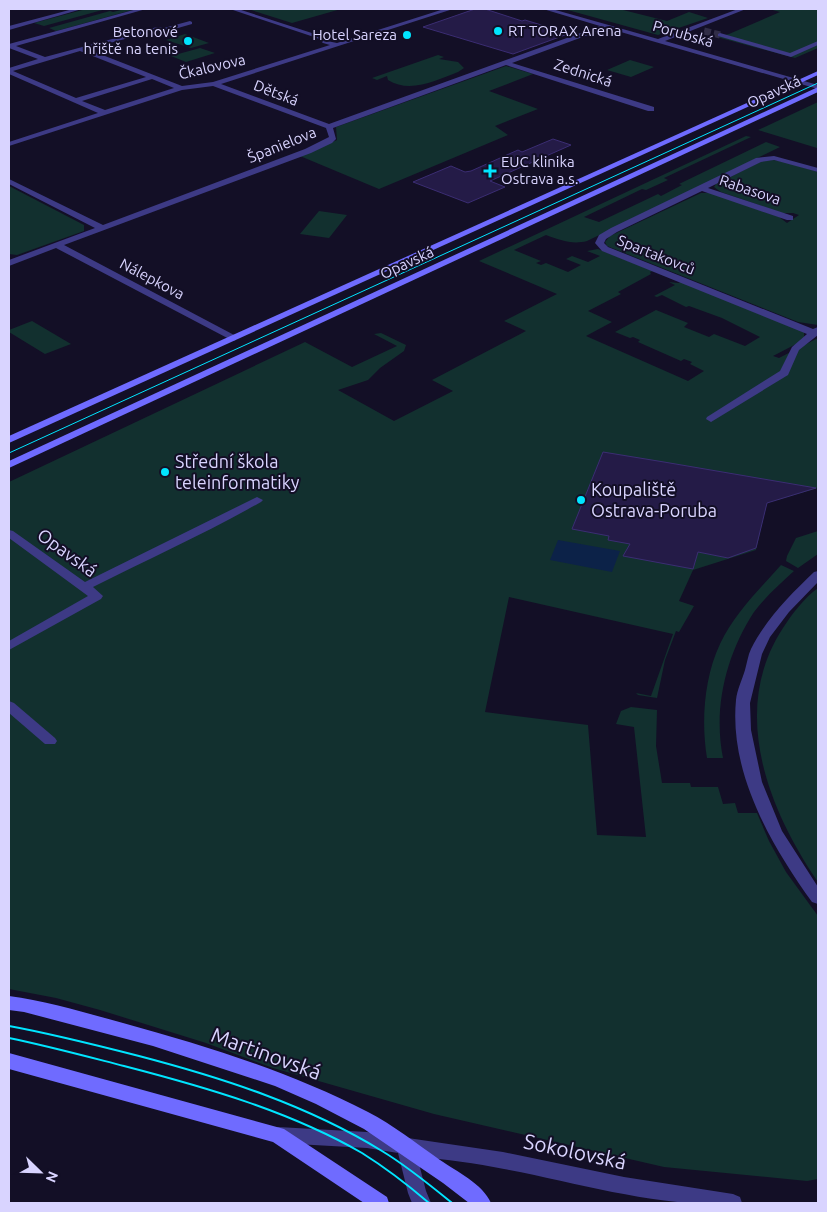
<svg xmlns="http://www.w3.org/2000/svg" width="827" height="1212" viewBox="0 0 827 1212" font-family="Ubuntu,sans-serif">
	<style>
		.green { fill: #12302f }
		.water { fill: #0c2248 }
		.building { fill: #241b47; stroke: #3b2d73 }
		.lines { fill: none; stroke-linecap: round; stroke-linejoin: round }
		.street-tunnel { stroke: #312d47; stroke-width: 7; stroke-dasharray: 7 3; stroke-linecap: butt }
		.street { fill: #3d3a85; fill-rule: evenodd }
		.secondary { fill: #6f6bff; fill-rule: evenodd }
		.tram-far1 { stroke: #00e5ff; stroke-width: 1 }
		.tram { stroke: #00e5ff; stroke-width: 2 }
		.poi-dot { fill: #00e5ff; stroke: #130f26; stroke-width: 2 }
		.labels { text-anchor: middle; stroke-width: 4; stroke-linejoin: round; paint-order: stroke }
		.far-poi-label { font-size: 15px; fill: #d9d4ff; stroke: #130f26; text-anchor: start }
		.far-street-label { font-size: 15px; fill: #d9d4ff; stroke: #130f26 }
		.poi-label { font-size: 18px; fill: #d9d4ff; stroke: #130f26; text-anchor: start }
		.street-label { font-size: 18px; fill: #d9d4ff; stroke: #130f26 }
		.near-street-label { font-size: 21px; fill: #d9d4ff; stroke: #130f26 }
	</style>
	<rect width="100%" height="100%" fill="#130f26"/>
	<g class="green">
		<path d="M 86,9 L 106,9 L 44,26 L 34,23 Z"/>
		<path d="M 125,9 L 136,9 L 56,31 L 49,28 L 110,11 L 113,12 Z"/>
		<path d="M 248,9 L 341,9 L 292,23 Z"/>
		<path d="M 564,9 L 619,9 L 667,21 L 689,12 L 708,18 L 658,35 Z"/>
		<path d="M 769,9 L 818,9 L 818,48 L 795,58 L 717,37 L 729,34 L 780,12 Z"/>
		<path d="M 185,34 L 209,43 L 191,48 L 166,40 Z"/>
		<path d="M 200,48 L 215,53 L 186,62 L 171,56 Z"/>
		<path d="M 438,55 L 444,57 L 439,59 L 458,62 L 464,68 L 458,72 C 437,80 410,94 388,80 L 387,76 L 377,80 L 372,78 Z"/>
		<path d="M 630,60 L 654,67 L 631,77 L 607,70 Z"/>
		<path d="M 506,66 L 533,74 L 489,91 L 538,109 L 495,126 L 508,135 L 379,189 L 300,156 L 337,140 L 336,127 Z"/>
		<path d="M 818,102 L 817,148 L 758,130 Z"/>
		<path d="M 746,136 L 751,137 L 664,178 L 668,180 L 646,190 L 642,189 L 584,217 L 599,222 L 658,194 L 661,196 L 682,185 L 679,184 L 766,142 L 780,147 L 587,241 C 572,245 560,240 546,235 L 514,250 L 541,261 L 536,263 L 541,265 L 546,263 L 568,272 L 581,265 L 566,259 L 572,256 L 588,262 L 600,256 L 587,251 L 598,249 L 653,271 L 650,272 L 651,274 L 618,292 L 621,294 L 588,311 L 612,322 L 586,336 L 688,381 L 704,371 L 690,364 L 692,362 L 684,359 L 681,361 L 638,342 L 640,340 L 633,337 L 630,338 L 615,332 L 656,310 L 688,323 L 684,327 L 709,337 L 714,334 L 745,346 L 760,337 L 722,318 L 689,306 L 686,307 L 662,295 L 657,297 L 654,296 L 675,285 L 669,282 L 678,283 L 681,282 L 804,332 L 804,337 L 800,342 L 773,356 L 779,358 L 818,338 L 818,488 L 767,503 L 756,550 L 693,570 L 679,601 L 694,606 L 679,632 L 676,631 L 665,660 L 657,698 L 638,695 L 636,693 L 651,696 L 673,634 L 509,597 L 485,712 L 588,725 L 597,835 L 646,837 L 634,727 L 616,724 L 621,711 L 631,707 L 657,710 L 656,746 L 662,783 L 690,783 L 691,787 L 718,787 L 723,804 L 735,803 L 738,813 L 757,813 L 769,841 L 786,872 L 818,916 L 818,1179 L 807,1181 L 664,1167 L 434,1114 L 273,1068 L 206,1043 L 100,1010 L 56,998 L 9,989 L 9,482 L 305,342 L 352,367 L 397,346 L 374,334 L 381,333 L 406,345 L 404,351 L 380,368 L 368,380 L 338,390 L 394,421 L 453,391 L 432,380 L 526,331 L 504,321 L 557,294 L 479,261 Z"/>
		<path d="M 773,160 L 785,162 L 818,172 L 818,325 L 798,322 L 607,246 L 605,242 L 610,236 L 701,193 L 711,193 L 779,217 L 787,223 L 799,215 L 793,213 L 782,213 L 721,192 L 714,187 L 716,184 L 762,161 Z"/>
		<path d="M 9,186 L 84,225 L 84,231 L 17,255 L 9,254 Z"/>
		<path d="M 319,211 L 347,215 L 329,238 L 300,234 Z"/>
		<path d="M 32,321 L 71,344 L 45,354 L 9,332 L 9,330 Z"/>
		<path d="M 818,531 L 818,554 L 798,568 L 786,561 L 787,556 L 796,538 Z"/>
		<path d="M 781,565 L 794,571 C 780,584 765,597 754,612 C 726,655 713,708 723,758 L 707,758 C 701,722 704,678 720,644 C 734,614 759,590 781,565 Z"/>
		<path d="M 818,588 L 818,882 C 768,809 729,710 783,628 C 792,614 805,597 818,588 Z"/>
	</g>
	<path class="water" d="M 558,540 L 620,551 L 612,572 L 550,560 Z"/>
	<g class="building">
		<path d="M 475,9 L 485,9 L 522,21 L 525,20 L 561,31 L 556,33 L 565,35 L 513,54 L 423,27 Z"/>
		<path d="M 553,139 L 571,145 L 490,181 L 505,187 L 468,203 L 413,182 L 451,166 L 465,172 L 471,171 L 518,150 L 522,152 Z"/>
		<path d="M 603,452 L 664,462 L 816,488 L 767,503 L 756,548 L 728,558 L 698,552 L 693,569 L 623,556 L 630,544 L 608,540 L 609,536 L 572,529 Z"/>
	</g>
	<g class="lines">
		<path class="street-tunnel" d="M 704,31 L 720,35"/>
		<g class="street">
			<path d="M 73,9 L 82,9 L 9,30 L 9,26 Z"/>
			<path d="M 137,9 L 146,9 L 16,46 L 45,57 L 157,27 L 164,28 L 190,21 L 192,22 L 192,24 L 164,32 L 159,30 L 87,49 L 182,86 L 213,82 L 330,45 L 323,43 L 317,38 L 230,9 L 238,9 L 321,36 L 327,41 L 337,43 L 444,9 L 453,9 L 221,84 L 329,124 L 600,26 L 543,9 L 552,9 L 658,39 L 738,9 L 746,9 L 665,41 L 818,85 L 818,89 L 607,28 L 512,63 L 654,107 L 654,111 L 648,111 L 506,65 L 333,128 L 336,139 L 332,143 L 311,153 L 64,245 L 236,336 L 236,340 L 233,341 L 56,248 L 9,266 L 9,260 L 95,228 L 9,184 L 9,179 L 103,225 L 305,149 L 329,137 L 326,128 L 213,86 L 182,90 L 9,146 L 9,142 L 98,113 L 9,74 L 9,68 L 38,59 L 9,48 L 9,44 ZM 80,51 L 146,77 L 76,98 L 13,71 ZM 152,79 L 174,88 L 105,110 L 82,101 Z"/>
			<path d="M 720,33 L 790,53 L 818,41 L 818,45 L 791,57 L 718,36 L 718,34 Z"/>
			<path d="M 774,156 L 818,168 L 818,172 L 774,160 L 761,162 L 708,188 L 793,216 L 793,220 L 787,220 L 702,191 L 617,232 L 606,239 L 604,243 L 608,247 L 813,329 L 818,327 L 818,335 L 799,350 L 788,375 L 711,422 L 706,419 L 707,417 L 780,371 L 792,347 L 807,334 L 602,251 L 595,243 L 599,235 L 611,228 L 756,158 Z"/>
			<path d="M 257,497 L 263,500 L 261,502 C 206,533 149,559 93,587 L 103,596 L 101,599 L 9,650 L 9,641 L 88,596 L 9,538 L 9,530 L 13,531 L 85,582 Z"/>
			<path d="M 818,571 L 818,582 L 789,612 L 770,637 L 762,654 L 750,703 L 751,730 L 762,782 L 782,831 L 818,887 L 818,904 L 812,902 C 771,845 729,773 736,700 C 737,690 742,680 745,670 C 747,663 748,655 751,649 C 766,619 790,595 814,572 Z"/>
			<path d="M 9,701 L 14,703 L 55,738 L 57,741 L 55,744 L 45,744 L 9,713 Z"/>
			<path d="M 278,1127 L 367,1132 L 503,1152 L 624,1177 L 733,1194 L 740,1197 L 742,1203 C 661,1209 584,1184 504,1169 C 476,1163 446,1160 417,1156 L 426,1191 L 431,1203 L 412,1203 L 408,1193 L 398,1153 L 367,1148 L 278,1143 L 272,1141 L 269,1135 L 272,1129 Z"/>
		</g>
		<g class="secondary">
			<path d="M 818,71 L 818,75 L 9,443 L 9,436 Z"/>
			<path d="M 818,87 L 818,92 L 9,468 L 9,461 Z"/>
			<path d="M 9,996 C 47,1001 86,1013 123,1023 C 207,1046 290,1072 368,1112 C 393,1125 416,1143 440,1160 C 456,1171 483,1184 491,1203 L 469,1203 L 443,1183 L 364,1129 L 316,1104 L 275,1086 L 153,1046 L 24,1012 L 9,1010 Z"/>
			<path d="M 9,1053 L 284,1129 L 387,1197 L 389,1203 L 364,1203 L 273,1142 L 9,1069 Z"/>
		</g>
		<path class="tram-far1" d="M 9,453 L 818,83"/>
		<g class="tram">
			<path d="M 9,1026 C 53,1034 96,1045 139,1056 C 223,1078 307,1105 382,1151 C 407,1166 430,1185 452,1203"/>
			<path d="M 9,1038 C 48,1046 85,1056 124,1066 C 205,1087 289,1111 362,1153 C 386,1168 408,1185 429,1203"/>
		</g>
	</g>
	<g class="poi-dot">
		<circle cx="498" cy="31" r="5"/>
		<circle cx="407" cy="35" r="5"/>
		<circle cx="188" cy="41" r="5"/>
		<path d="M487.5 163.5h5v5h5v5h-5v5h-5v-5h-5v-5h5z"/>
		<circle cx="165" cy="472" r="5"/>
		<circle cx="581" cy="500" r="5"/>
	</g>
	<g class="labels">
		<g class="far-poi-label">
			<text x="508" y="36">RT TORAX Arena</text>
			<text x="178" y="37" text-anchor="end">Betonové<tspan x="178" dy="17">hřiště na tenis</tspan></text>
			<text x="397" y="40" text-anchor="end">Hotel Sareza</text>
			<text x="501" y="167">EUC klinika<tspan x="501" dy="17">Ostrava a.s.</tspan></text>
		</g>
		<g class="far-street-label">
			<text transform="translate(683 34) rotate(16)" y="5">Porubská</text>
			<text transform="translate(212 67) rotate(-13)" y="5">Čkalovova</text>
			<text transform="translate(583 73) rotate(18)" y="5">Zednická</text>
			<text transform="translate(774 92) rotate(-25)" y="5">Opavská</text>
			<text transform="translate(276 93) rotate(21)" y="5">Dětská</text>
			<text transform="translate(282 145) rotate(-22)" y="5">Španielova</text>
			<text transform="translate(750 190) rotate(19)" y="5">Rabasova</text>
			<text transform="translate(656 255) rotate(22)" y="5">Spartakovců</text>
			<text transform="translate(407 263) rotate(-25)" y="5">Opavská</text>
			<text transform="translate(152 279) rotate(28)" y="5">Nálepkova</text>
		</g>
		<g class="poi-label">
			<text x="175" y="468">Střední škola<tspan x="175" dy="21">teleinformatiky</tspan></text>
			<text x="591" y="496">Koupaliště<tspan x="591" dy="21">Ostrava-Poruba</tspan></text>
		</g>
		<g class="street-label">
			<text transform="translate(67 553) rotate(36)" y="6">Opavská</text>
		</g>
		<g class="near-street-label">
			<text transform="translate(266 1054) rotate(20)" y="7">Martinovská</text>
			<text transform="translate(575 1152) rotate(12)" y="7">Sokolovská</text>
		</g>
	</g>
	<rect width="827" height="1212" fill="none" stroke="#d9d4ff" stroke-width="20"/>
	<g transform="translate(40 1172) rotate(113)" stroke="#130f26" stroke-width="4" paint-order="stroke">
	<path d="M0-4L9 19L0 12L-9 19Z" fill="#d9d4ff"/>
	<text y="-8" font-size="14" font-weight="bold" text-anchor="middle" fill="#d9d4ff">N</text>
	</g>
</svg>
